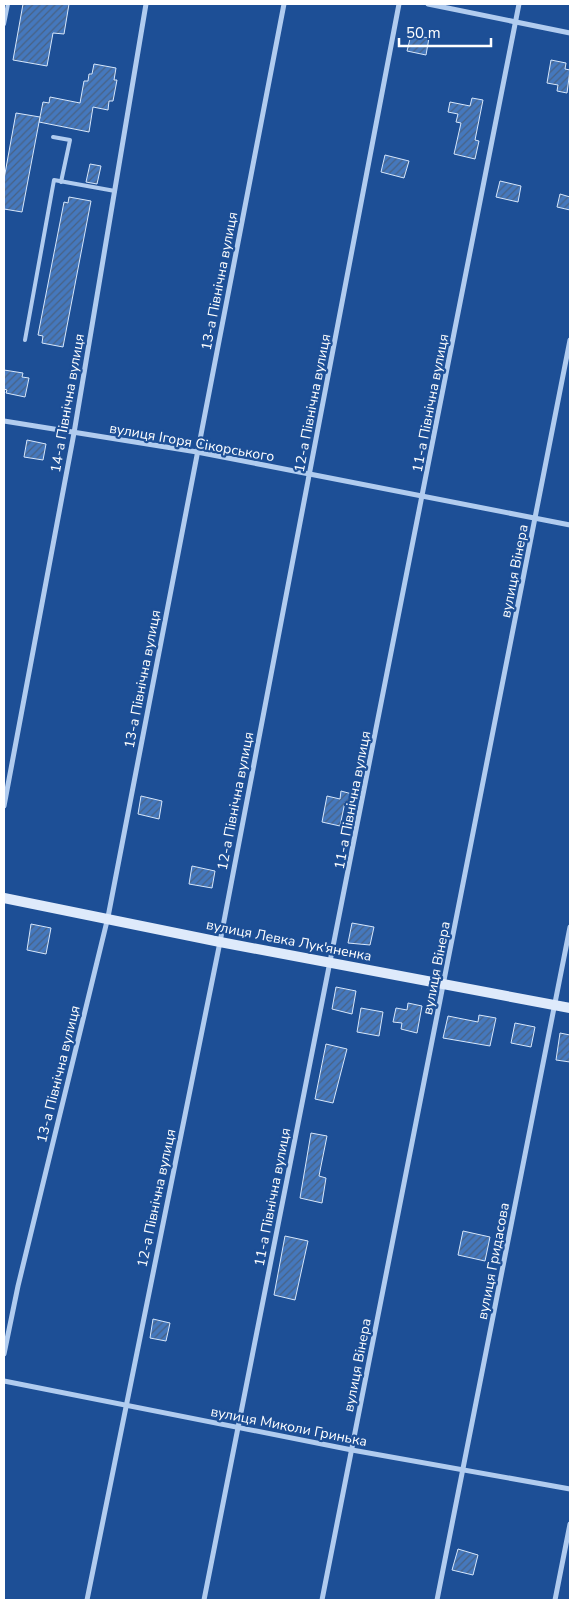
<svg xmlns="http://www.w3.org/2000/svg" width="574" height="1604" viewBox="0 0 574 1604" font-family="'Nunito Sans',sans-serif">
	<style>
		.building { fill: url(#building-hatch); stroke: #d7e7fb }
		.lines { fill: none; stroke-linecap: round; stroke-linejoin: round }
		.lane { stroke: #b1ccef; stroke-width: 4 }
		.street { stroke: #b1ccef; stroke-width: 5 }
		.secondary { stroke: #deeafb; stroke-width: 10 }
		.labels { text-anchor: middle; stroke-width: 4.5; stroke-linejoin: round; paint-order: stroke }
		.street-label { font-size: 14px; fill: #fff; stroke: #1d4f96 }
	</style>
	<defs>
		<pattern id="building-hatch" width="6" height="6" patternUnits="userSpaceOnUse" patternTransform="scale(1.25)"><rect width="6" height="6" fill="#4578bd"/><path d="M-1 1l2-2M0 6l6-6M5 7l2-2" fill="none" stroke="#486284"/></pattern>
	</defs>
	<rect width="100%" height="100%" fill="#1d4f96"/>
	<g class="building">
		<path d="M 23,4 L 69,4 L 64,34 L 53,33 L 47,66 L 13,60 Z"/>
		<path d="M 411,35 L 429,38 L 426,55 L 407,51 Z"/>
		<path d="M 551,60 L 566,63 L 565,69 L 570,70 L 567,93 L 557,91 L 558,85 L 547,83 Z"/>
		<path d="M 94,64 L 116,68 L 114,80 L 117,80 L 113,101 L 109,101 L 108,110 L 93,107 L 89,132 L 39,122 L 43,102 L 49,103 L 50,97 L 80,103 L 84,81 L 88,81 L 89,74 L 92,74 Z"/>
		<path d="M 472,98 L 483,100 L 475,140 L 479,141 L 475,159 L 454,154 L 461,123 L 456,122 L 458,114 L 448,112 L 450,102 L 470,106 Z"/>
		<path d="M 16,113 L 40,117 L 22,212 L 4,209 L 4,179 Z"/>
		<path d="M 385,155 L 409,161 L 404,178 L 381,172 Z"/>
		<path d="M 90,164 L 101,166 L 97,184 L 86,182 Z"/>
		<path d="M 500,181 L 521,186 L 518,202 L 496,197 Z"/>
		<path d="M 560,194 L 570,197 L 570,210 L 557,207 Z"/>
		<path d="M 69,197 L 91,201 L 63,347 L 42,343 L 43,336 L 38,335 L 64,202 L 68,203 Z"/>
		<path d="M 4,370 L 23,373 L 22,377 L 29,378 L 25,397 L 6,393 L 7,390 L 4,389 Z"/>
		<path d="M 27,440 L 46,444 L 43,460 L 24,457 Z"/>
		<path d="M 341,791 L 352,794 L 350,803 L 345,802 L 340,826 L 322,822 L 327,796 L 340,799 Z"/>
		<path d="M 141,796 L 162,801 L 159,819 L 138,814 Z"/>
		<path d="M 192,866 L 215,871 L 212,888 L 189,884 Z"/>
		<path d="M 352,923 L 374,927 L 370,945 L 348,943 Z"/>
		<path d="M 31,924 L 51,928 L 46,954 L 27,950 Z"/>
		<path d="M 336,987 L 356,991 L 352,1014 L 332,1009 Z"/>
		<path d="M 408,1003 L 422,1006 L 417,1033 L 401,1029 L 402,1023 L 393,1022 L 396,1008 L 407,1010 Z"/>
		<path d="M 361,1008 L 383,1012 L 379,1036 L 357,1032 Z"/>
		<path d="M 479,1015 L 496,1018 L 490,1046 L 443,1038 L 448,1016 L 478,1022 Z"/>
		<path d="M 515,1023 L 535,1027 L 531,1047 L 511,1043 Z"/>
		<path d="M 560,1033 L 570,1035 L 570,1062 L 556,1060 Z"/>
		<path d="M 326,1044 L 347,1049 L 333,1103 L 315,1099 Z"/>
		<path d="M 311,1133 L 327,1136 L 319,1176 L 326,1178 L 322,1203 L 300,1198 Z"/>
		<path d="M 463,1231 L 490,1237 L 485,1261 L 458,1255 Z"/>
		<path d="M 285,1236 L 308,1241 L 295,1300 L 274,1295 Z"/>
		<path d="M 153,1319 L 170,1323 L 166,1341 L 150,1338 Z"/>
		<path d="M 458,1549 L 478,1555 L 473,1575 L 452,1570 Z"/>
	</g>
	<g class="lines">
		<g class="lane">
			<path d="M 4,24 L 8,4"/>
			<path d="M 53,137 L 70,140 L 61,182"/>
			<path d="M 25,340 L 54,180 L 115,191"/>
		</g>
		<g class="street">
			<path d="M 428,4 L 570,33"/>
			<path d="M 4,421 L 197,452 L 570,525"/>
			<path d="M 4,806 L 74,433 L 146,4"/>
			<path d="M 4,1354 L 18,1286 L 108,917 L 284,4"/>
			<path d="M 4,1381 L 352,1450 L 570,1489"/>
			<path d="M 87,1600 L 220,942 L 399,4"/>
			<path d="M 204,1600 L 519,4"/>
			<path d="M 322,1600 L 570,340"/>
			<path d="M 437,1600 L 570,927"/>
			<path d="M 555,1600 L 570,1524"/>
		</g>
		<path class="secondary" d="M 4,898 L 220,942 L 570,1008"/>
	</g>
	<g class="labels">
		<g class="street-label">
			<text transform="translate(219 281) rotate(-79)" y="5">13-а Північна вулиця</text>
			<text transform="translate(67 403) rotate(-80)" y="5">14-а Північна вулиця</text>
			<text transform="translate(312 403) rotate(-79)" y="5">12-а Північна вулиця</text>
			<text transform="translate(430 403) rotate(-79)" y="5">11-а Північна вулиця</text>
			<text transform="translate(192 442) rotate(10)" y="5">вулиця Ігоря Сікорського</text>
			<text transform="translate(514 571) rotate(-79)" y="5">вулиця Вінера</text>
			<text transform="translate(142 679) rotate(-79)" y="5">13-а Північна вулиця</text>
			<text transform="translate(352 800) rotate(-79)" y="5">11-а Північна вулиця</text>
			<text transform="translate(235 801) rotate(-79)" y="5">12-а Північна вулиця</text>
			<text transform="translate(289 940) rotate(11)" y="5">вулиця Левка Лук'яненка</text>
			<text transform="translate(436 968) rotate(-79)" y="5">вулиця Вінера</text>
			<text transform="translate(58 1074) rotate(-76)" y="5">13-а Північна вулиця</text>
			<text transform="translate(272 1197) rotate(-79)" y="5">11-а Північна вулиця</text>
			<text transform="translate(156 1198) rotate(-78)" y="5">12-а Північна вулиця</text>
			<text transform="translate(493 1261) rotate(-79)" y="5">вулиця Гридасова</text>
			<text transform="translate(357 1365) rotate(-79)" y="5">вулиця Вінера</text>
			<text transform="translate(289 1426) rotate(11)" y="5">вулиця Миколи Гринька</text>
		</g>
	</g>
	<rect width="574" height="1604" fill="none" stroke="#ffffff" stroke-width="10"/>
	<path d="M399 38v8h92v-8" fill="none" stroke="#ffffff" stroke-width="2.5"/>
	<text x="406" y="38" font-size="15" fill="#ffffff" stroke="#1d4f96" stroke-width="4" paint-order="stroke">50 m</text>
</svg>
